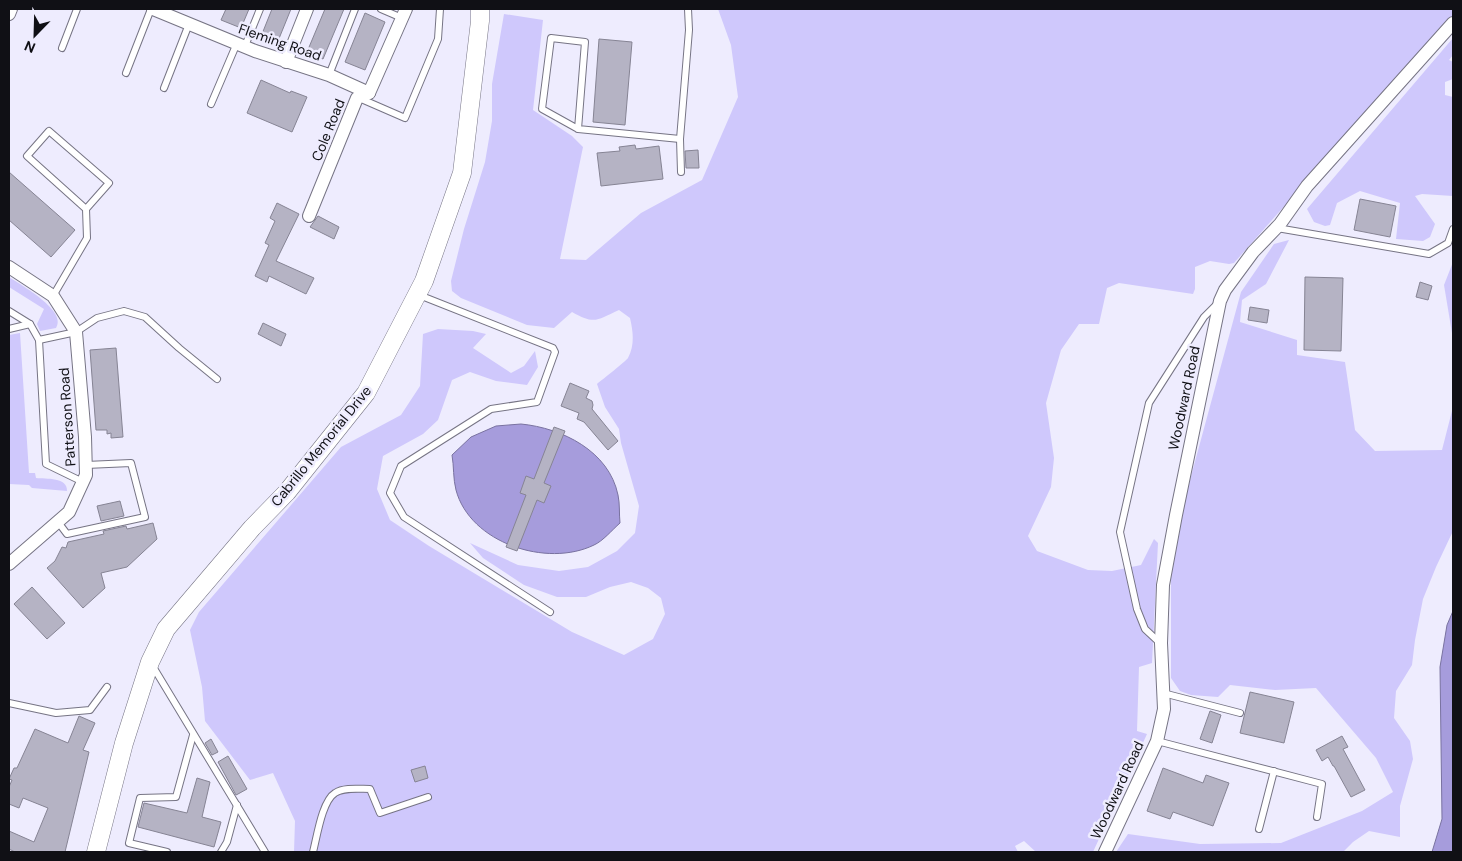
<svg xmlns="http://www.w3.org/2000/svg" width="1462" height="861" viewBox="0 0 1462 861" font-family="'DM Sans',sans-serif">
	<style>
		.green { fill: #cfc8fc }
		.water { fill: #a69cdc; stroke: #7972a0 }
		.building { fill: #b5b3c4; stroke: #868494 }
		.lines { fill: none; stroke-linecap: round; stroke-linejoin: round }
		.service-casing { stroke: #767484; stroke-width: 8 }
		.minor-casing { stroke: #767484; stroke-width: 14 }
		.secondary-casing { stroke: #767484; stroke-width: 19 }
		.service { stroke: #fff; stroke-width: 6 }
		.minor { stroke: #fff; stroke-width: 12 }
		.secondary { stroke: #fff; stroke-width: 18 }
		.labels { text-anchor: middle; stroke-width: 5; stroke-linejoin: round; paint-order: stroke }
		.street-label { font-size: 14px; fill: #101015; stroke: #eeecfe }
	</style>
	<rect width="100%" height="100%" fill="#eeecfe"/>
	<g class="green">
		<path d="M 718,9 L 1453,9 L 1453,15 L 1234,263 L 1229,264 L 1210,261 L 1195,267 L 1195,289 L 1193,294 L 1119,283 L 1107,288 L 1099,324 L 1079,324 L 1061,350 L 1046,403 L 1054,458 L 1051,487 L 1028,536 L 1037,551 L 1088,570 L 1112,571 L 1141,565 L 1154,539 L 1158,543 L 1152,663 L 1139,667 L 1137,731 L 1147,734 L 1093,852 L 1036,852 L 1024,841 L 1015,846 L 1018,852 L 294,852 L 295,821 L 273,773 L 250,780 L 205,721 L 202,687 L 190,630 L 199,612 L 341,447 L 401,415 L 420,386 L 423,334 L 438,329 L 473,331 L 486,334 L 473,348 L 511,373 L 524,366 L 535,351 L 538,367 L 527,385 L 496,381 L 470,372 L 452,380 L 438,420 L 423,434 L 383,456 L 377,489 L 390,520 L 429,546 L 572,632 L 624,655 L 653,639 L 665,614 L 661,598 L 648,588 L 631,582 L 610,587 L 586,597 L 557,597 L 524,585 L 483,558 L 470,543 L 518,565 L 559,571 L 588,567 L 617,551 L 635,533 L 639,506 L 621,443 L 619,429 L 605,407 L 597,384 C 602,380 626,361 628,358 C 635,345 633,331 630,318 L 619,310 C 597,320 595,325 572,312 L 554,328 L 527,325 L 461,298 L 452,291 L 451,281 L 464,229 L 485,162 L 492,121 L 492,84 L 504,14 L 543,20 L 533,110 L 572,136 L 583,147 L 560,259 L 586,260 L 641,213 L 702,180 L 738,97 L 731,45 Z"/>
		<path d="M 1453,38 L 1453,55 L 1449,60 L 1453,62 L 1453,79 L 1445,82 L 1445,95 L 1453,97 L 1453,196 L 1422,194 L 1415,196 L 1435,224 L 1430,237 L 1423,241 L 1396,239 L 1400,203 L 1360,191 L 1337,203 L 1330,225 L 1325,226 L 1314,222 L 1307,209 Z"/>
		<path d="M 1289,240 L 1266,284 L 1242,300 L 1240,322 L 1297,340 L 1297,355 L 1345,362 L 1355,430 L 1375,451 L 1442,450 L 1453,407 L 1453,531 L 1436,567 L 1423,599 L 1415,640 L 1412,665 L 1396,691 L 1394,718 L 1410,741 L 1413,759 L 1400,806 L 1400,837 L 1369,831 L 1353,842 L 1343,852 L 1116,852 L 1128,834 L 1200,844 L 1281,843 L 1362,811 L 1393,792 L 1376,758 L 1316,688 L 1275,690 L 1230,685 L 1218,697 L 1191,695 L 1180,691 L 1171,678 L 1171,577 L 1187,491 L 1241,292 L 1274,244 Z"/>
		<path d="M 1453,262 L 1453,339 L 1444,285 Z"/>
		<path d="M 9,277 C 21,285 68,311 56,328 L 40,331 L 37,324 L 44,309 L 9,287 Z"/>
		<path d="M 20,333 L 29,473 L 35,473 L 36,478 C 46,479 68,477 67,491 L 32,488 L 29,485 L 9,484 L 9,335 Z"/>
	</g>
	<g class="water">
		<path d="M 521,424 C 562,428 609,451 618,495 C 620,504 619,514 620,523 C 612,530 603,541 594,545 C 547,568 470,543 456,490 C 453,479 454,466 452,455 L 471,437 L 496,426 Z"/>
		<path d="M 1453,611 L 1453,852 L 1432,852 L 1442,819 L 1440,667 L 1447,625 Z"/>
	</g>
	<g class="building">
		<path d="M 226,9 L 249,9 L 241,28 L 221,20 Z"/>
		<path d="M 272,9 L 291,9 L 278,41 L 262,34 Z"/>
		<path d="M 325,9 L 344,9 L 323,59 L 307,52 Z"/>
		<path d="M 365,13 L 385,22 L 365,70 L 345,62 Z"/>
		<path d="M 599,39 L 632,42 L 625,125 L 593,122 Z"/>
		<path d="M 261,80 L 290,93 L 291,91 L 307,97 L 292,132 L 247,113 Z"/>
		<path d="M 635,145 L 636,149 L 659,146 L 663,179 L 601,186 L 597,153 L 620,151 L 619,147 Z"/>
		<path d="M 698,150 L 699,168 L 686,168 L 685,151 Z"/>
		<path d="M 9,172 L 75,230 L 51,257 L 9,220 Z"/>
		<path d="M 1360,199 L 1396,206 L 1390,237 L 1354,230 Z"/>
		<path d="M 277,203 L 299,214 L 276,261 L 314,278 L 306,294 L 269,276 L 267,282 L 255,276 L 269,245 L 265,243 L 275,221 L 270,218 Z"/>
		<path d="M 318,216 L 339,227 L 334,239 L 310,227 Z"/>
		<path d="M 1305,277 L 1343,278 L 1341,351 L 1304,350 Z"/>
		<path d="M 1420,282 L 1432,286 L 1428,300 L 1416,297 Z"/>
		<path d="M 1250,307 L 1269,310 L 1267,323 L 1248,320 Z"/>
		<path d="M 263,323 L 286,334 L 281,346 L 258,334 Z"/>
		<path d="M 116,348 L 123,437 L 111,438 L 111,433 L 107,434 L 107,430 L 96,430 L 90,350 Z"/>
		<path d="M 570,383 L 589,391 L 586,398 L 592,401 L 593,405 L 592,409 L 618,441 L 608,450 L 584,422 L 577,419 L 579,413 L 561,406 Z"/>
		<path d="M 554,427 L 565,431 L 544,483 L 551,486 L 544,503 L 537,500 L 517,551 L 506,547 L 526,495 L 520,493 L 526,476 L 534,479 Z"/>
		<path d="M 120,501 L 124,516 L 101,521 L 97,506 Z"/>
		<path d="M 153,523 L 157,539 L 127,567 L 101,573 L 105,588 L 83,608 L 47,568 L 55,561 L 62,547 L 66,548 L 68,542 L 104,534 L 103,531 L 126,526 L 127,529 Z"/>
		<path d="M 32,587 L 65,623 L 47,639 L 14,604 Z"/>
		<path d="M 1250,692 L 1294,702 L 1284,743 L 1240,733 Z"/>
		<path d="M 1210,711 L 1221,715 L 1212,743 L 1200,739 Z"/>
		<path d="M 79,716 L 95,723 L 83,750 L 89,752 L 65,852 L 15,852 L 9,849 L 9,831 L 34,842 L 48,808 L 23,798 L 19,808 L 9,804 L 9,787 L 12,780 L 9,779 L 14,768 L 17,768 L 35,729 L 68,743 Z"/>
		<path d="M 1342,736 L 1348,747 L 1343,749 L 1365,790 L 1351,797 L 1334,766 L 1333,766 L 1328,757 L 1322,761 L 1316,750 Z"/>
		<path d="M 211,739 L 218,752 L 212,755 L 205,743 Z"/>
		<path d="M 228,756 L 247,789 L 238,794 L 236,795 L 218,762 Z"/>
		<path d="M 425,766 L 428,778 L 415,782 L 411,770 Z"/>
		<path d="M 1163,768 L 1203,783 L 1206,775 L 1229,783 L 1213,826 L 1173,812 L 1170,819 L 1147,811 Z"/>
		<path d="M 197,778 L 210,782 L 202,817 L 221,822 L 214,847 L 138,827 L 144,803 L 187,813 Z"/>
	</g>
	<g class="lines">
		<g class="service-casing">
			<g id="service">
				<path d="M 381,9 L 402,18"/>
				<path d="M 245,46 L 260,9"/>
				<path d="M 62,48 L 77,9"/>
				<path d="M 126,73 L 151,9"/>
				<path d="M 329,75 L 355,9"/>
				<path d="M 164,88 L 189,24"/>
				<path d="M 359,98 L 405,118 L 438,39 L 440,9"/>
				<path d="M 211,104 L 237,43"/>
				<path d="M 578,129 L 585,42 L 551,38 L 542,109 L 578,129 L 680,139"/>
				<path d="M 681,172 L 680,139 L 689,30 L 688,9"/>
				<path d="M 1277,228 L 1429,254 L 1448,243 L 1453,229"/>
				<path d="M 419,295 L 553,348 L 555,352 L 537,402 L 491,409 L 401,466 L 390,493 L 404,517 L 550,612"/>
				<path d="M 53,296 L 87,238 L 86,209 L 27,156 L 49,131 L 109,183 L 86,209"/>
				<path d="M 9,311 L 30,324 L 39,340 L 46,464 L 83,482"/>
				<path d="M 9,329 L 30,324"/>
				<path d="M 39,340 L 76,332 L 97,318 L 124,311 L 145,317 L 179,348 L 217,379"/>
				<path d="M 58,522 L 67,534 L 145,517 L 131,463 L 86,465"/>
				<path d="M 1160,643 L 1145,629 L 1137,609 L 1120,532 L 1149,403 L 1204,317 L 1216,305"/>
				<path d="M 152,665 L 265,852"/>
				<path d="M 1163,693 L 1240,713"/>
				<path d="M 9,703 L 56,713 L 90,710 L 107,687"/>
				<path d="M 1157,741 L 1322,784 L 1317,817"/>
				<path d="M 1259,829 L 1274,771"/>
				<path d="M 167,852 L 129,843 L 140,798 L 176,797 L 193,735"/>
				<path d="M 221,852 L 227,842 L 237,805"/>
				<path d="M 313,852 C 317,837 322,801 335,793 C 344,787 359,789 370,789 L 380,813 L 428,797"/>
			</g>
		</g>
		<g class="minor-casing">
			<g id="minor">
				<path d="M 153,9 L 255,51 L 329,75 L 369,93"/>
				<path d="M 9,14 L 11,9"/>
				<path d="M 286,62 L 307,9"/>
				<path d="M 309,216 L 357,98 L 369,93 L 406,9"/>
				<path d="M 9,267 L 53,296 L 76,332 L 85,437 L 86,475 L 69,512 L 9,564"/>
				<path d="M 1105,852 L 1157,741 L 1164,709 L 1161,643 L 1163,585 L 1176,515 L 1220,301 L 1225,290 L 1253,252 L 1280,224 L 1307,186 L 1453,23"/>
			</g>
		</g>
		<g class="secondary-casing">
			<path id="secondary" d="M 96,852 L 124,743 L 150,662 L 166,629 L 252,528 L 287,492 L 366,393 L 424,281 L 462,173 L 480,21 L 480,9"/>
		</g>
		<use href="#service" class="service"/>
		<use href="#minor" class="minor"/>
		<use href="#secondary" class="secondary"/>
	</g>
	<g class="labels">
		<g class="street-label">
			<text transform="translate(280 42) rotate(19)" y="5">Fleming Road</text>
			<text transform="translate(328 130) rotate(-68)" y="5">Cole Road</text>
			<text transform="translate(1184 398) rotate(-78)" y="5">Woodward Road</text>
			<text transform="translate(67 417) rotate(-94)" y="5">Patterson Road</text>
			<text transform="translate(321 446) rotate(-51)" y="5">Cabrillo Memorial Drive</text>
			<text transform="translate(1117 790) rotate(-65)" y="5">Woodward Road</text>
		</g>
	</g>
	<rect width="1462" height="861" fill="none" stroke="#101015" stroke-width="20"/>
	<g transform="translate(35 35) rotate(203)" stroke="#eeecfe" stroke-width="4" paint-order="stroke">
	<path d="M0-4L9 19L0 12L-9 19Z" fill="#101015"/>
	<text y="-8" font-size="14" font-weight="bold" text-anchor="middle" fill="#101015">N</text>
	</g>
</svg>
